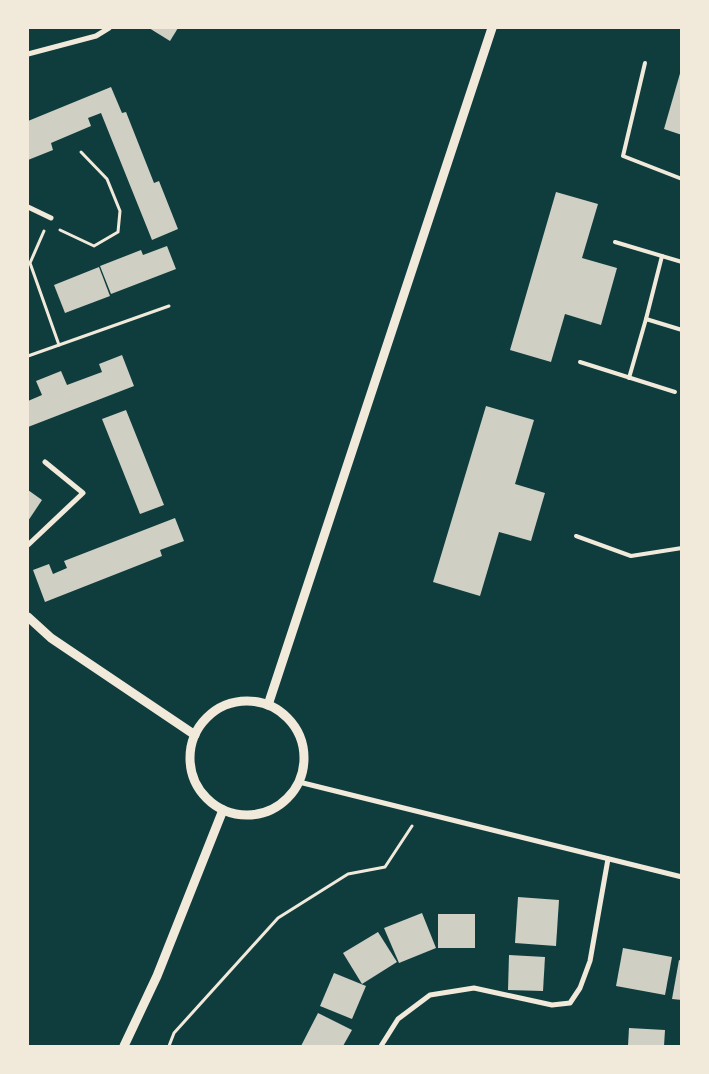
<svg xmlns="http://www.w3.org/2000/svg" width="709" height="1074" viewBox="0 0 709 1074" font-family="Poppins,sans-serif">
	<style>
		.building { fill: #cfcfc3 }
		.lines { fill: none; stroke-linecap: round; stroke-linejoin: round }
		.path { stroke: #f1e9da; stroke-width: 3 }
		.service { stroke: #f1e9da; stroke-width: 4 }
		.minor { stroke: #f1e9da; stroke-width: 5 }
		.tertiary { stroke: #f1e9da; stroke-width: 9 }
	</style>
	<rect width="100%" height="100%" fill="#0f3d3e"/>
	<g class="building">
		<path d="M 149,28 L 178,28 L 170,41 Z"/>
		<path d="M 681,70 L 682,70 L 682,135 L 664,129 Z"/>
		<path d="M 111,87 L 122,113 L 126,112 L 154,183 L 159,181 L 178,229 L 152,240 L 101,113 L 88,118 L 91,126 L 51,143 L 53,150 L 28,160 L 28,121 Z"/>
		<path d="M 556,192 L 598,204 L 582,258 L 617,268 L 601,325 L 565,314 L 551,362 L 510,350 Z"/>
		<path d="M 167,246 L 176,269 L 111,294 L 100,266 L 141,250 L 143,255 Z"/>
		<path d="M 99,267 L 110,296 L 65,313 L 54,285 Z"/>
		<path d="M 122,355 L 134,386 L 28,427 L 28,401 L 42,395 L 36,381 L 61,371 L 67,385 L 102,372 L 99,364 Z"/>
		<path d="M 486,406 L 534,420 L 515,484 L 545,493 L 531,541 L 499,532 L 480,596 L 433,582 Z"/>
		<path d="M 126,410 L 164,505 L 140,514 L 102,419 Z"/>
		<path d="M 28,490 L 42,500 L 28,521 Z"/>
		<path d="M 175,518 L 184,541 L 160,550 L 162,556 L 45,602 L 33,570 L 49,564 L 53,574 L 67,568 L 64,561 Z"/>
		<path d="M 518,897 L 559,900 L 556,946 L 515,943 Z"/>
		<path d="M 422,913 L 436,948 L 399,963 L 384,928 Z"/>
		<rect x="438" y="914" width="37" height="34"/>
		<path d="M 378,932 L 397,962 L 362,984 L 343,953 Z"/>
		<path d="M 623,948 L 672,957 L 665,995 L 616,986 Z"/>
		<path d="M 509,955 L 545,957 L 543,991 L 508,990 Z"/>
		<path d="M 679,960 L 682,961 L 682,1000 L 672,999 Z"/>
		<path d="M 334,973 L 366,986 L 352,1019 L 320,1006 Z"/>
		<path d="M 318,1013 L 352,1030 L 343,1046 L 301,1046 Z"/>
		<path d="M 629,1028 L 665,1030 L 664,1046 L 628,1046 Z"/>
	</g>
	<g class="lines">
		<g class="path">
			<path d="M 60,230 L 94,246 L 118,232 L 120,211 L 107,179 L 81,152"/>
			<path d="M 44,231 L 30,263 L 59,345"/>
			<path d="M 28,356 L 169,306"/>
			<path d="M 169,1046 L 174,1033 L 278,918 L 348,874 L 385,867 L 412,826"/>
		</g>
		<g class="service">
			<path d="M 645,63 L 623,156 L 682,179"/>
			<path d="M 615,242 L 682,262"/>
			<path d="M 646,319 L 662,256"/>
			<path d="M 580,362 L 675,392"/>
			<path d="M 629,378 L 646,319 L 682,330"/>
			<path d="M 576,536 L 631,556 L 682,548"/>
		</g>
		<g class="minor">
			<path d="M 28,54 L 96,36 L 109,28"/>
			<path d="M 28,207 L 51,218"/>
			<path d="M 28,545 L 83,493 L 45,462"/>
			<path d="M 299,782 L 682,877"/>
			<path d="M 381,1046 L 398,1019 L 430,995 L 474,988 L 552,1005 L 570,1003 L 580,988 L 590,961 L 608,859"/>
		</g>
		<g class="tertiary">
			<path d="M 28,617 L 51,638 L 195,735"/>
			<circle cx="247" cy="758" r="57"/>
			<path d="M 268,705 L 492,28"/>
			<path d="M 124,1046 L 157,976 L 223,810"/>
		</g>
	</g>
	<rect width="709" height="1074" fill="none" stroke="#f1e9da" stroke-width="58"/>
</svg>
